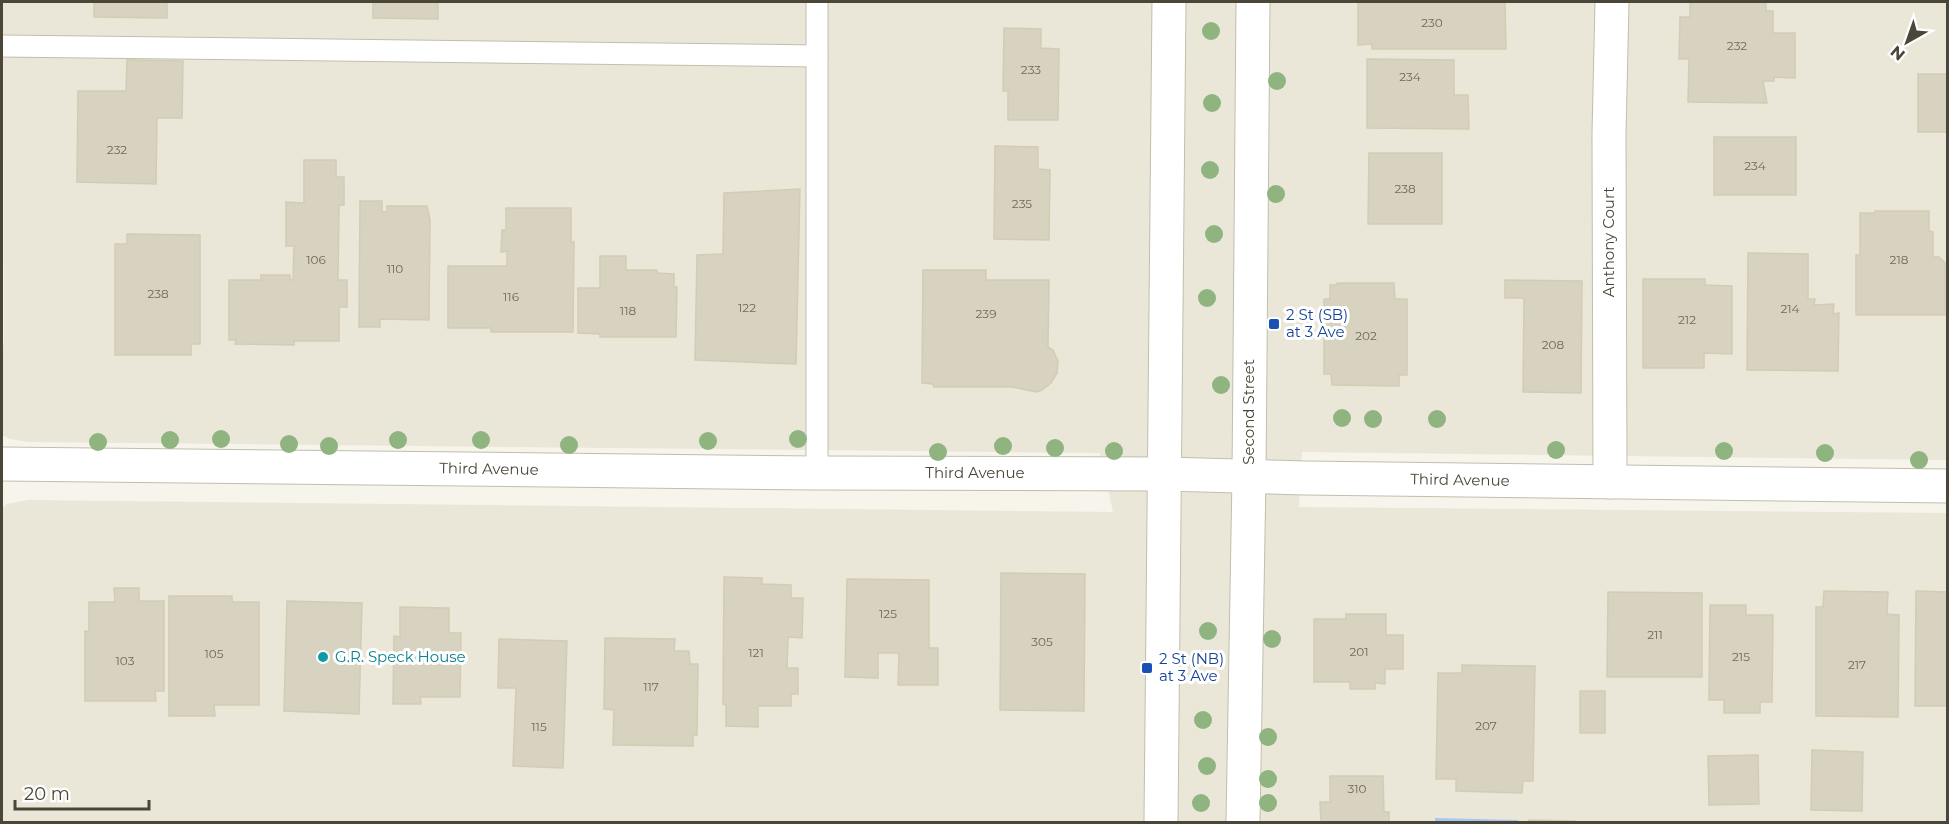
<svg xmlns="http://www.w3.org/2000/svg" width="1949" height="824" viewBox="0 0 1949 824" font-family="Montserrat,sans-serif">
	<style>
		.residential { fill: #eae7d9 }
		.water { fill: #a7c7f3 }
		.building { fill: #d8d2c0; stroke: #d3ccb3; stroke-width: 1.5 }
		.lines { fill: none; stroke-linecap: round; stroke-linejoin: round }
		.service-casing { stroke: #c2bead; stroke-width: 23 }
		.minor-casing { stroke: #c2bead; stroke-width: 35 }
		.service { stroke: #fff; stroke-width: 21 }
		.minor { stroke: #fff; stroke-width: 33 }
		.tree { fill: #8fb480 }
		.transit-dot { fill: #1a4fb4; stroke: #fff; stroke-width: 2 }
		.culture-dot { fill: #0f9aa8; stroke: #fff; stroke-width: 2 }
		.labels { text-anchor: middle; stroke-width: 6; stroke-linejoin: round; paint-order: stroke }
		.number-label { font-size: 12px; fill: #6e695a }
		.street-label { font-size: 15px; fill: #4b4638; stroke: #fff }
		.transit-label { font-size: 15px; fill: #164399; stroke: #fff; text-anchor: start }
		.culture-label { font-size: 15px; fill: #0d838f; stroke: #fff; text-anchor: start }
	</style>
	<rect width="100%" height="100%" fill="#f6f4eb"/>
	<path class="residential" d="M 3,2 L 1947,2 L 1947,460 L 1302,452 L 1299,507 L 1947,513 L 1947,822 L 2,822 L 2,508 L 7,504 L 28,500 L 1113,512 L 1100,453 L 28,442 L 10,439 L 2,435 L 2,349 L 4,344 Z"/>
	<path class="water" d="M 1435,818 L 1518,820 L 1518,822 L 1435,822 Z"/>
	<g class="building">
		<path d="M 94,2 L 167,2 L 167,18 L 94,17 Z"/>
		<path d="M 373,2 L 438,2 L 438,19 L 373,18 Z"/>
		<path d="M 1358,2 L 1505,2 L 1506,49 L 1372,49 L 1372,44 L 1358,45 Z"/>
		<path d="M 1690,2 L 1766,2 L 1766,11 L 1773,11 L 1773,33 L 1795,33 L 1795,78 L 1774,77 L 1774,81 L 1763,81 L 1767,103 L 1688,102 L 1689,59 L 1679,59 L 1680,17 L 1690,17 Z"/>
		<path d="M 1004,28 L 1041,29 L 1041,48 L 1059,49 L 1058,120 L 1008,120 L 1008,91 L 1003,91 Z"/>
		<path d="M 1367,59 L 1454,60 L 1454,95 L 1468,95 L 1469,129 L 1367,128 Z"/>
		<path d="M 127,60 L 183,61 L 182,118 L 157,118 L 156,184 L 77,182 L 78,91 L 126,91 Z"/>
		<rect x="1918" y="74" width="30" height="58"/>
		<rect x="1714" y="137" width="82" height="58"/>
		<path d="M 995,146 L 1038,147 L 1038,169 L 1050,170 L 1049,240 L 994,239 Z"/>
		<path d="M 1369,153 L 1442,153 L 1442,224 L 1368,224 Z"/>
		<path d="M 304,160 L 336,160 L 336,177 L 344,177 L 344,205 L 339,205 L 338,280 L 347,280 L 347,307 L 339,307 L 339,341 L 294,341 L 294,345 L 235,344 L 236,340 L 229,340 L 229,280 L 261,280 L 261,275 L 290,275 L 290,280 L 293,280 L 294,246 L 286,246 L 286,202 L 304,203 Z"/>
		<path d="M 800,189 L 796,364 L 695,360 L 697,255 L 723,254 L 724,193 Z"/>
		<path d="M 360,201 L 382,201 L 382,212 L 387,212 L 387,206 L 427,206 L 430,220 L 429,320 L 380,319 L 380,327 L 359,327 Z"/>
		<path d="M 506,208 L 571,208 L 571,242 L 574,242 L 573,332 L 491,332 L 491,328 L 448,328 L 448,266 L 507,266 L 507,251 L 501,252 L 502,230 L 506,230 Z"/>
		<path d="M 1875,211 L 1929,211 L 1929,231 L 1933,232 L 1933,257 L 1939,257 L 1945,263 L 1945,315 L 1856,315 L 1856,255 L 1860,255 L 1860,213 L 1875,213 Z"/>
		<path d="M 127,234 L 200,235 L 200,344 L 191,344 L 191,355 L 115,355 L 115,244 L 127,244 Z"/>
		<path d="M 1748,253 L 1808,254 L 1808,299 L 1815,299 L 1814,305 L 1834,304 L 1833,314 L 1839,313 L 1838,371 L 1747,370 Z"/>
		<path d="M 600,256 L 626,256 L 626,270 L 657,270 L 657,273 L 674,274 L 674,287 L 677,287 L 676,337 L 600,337 L 600,334 L 578,333 L 578,288 L 600,288 Z"/>
		<path d="M 923,270 L 986,270 L 986,280 L 1049,280 L 1048,347 L 1053,350 L 1058,361 L 1057,373 L 1051,383 L 1042,390 L 1036,392 L 1012,387 L 934,387 L 933,384 L 922,383 Z"/>
		<path d="M 1643,279 L 1705,279 L 1705,285 L 1732,286 L 1732,354 L 1704,353 L 1704,368 L 1643,368 Z"/>
		<path d="M 1505,280 L 1582,281 L 1581,393 L 1523,392 L 1524,298 L 1505,298 Z"/>
		<path d="M 1337,283 L 1394,283 L 1395,299 L 1407,299 L 1407,375 L 1399,375 L 1399,386 L 1332,385 L 1331,374 L 1324,374 L 1324,299 L 1330,299 L 1330,285 L 1337,285 Z"/>
		<path d="M 1001,573 L 1085,574 L 1084,711 L 1000,710 Z"/>
		<path d="M 724,577 L 762,578 L 762,584 L 791,585 L 791,598 L 803,598 L 802,638 L 788,637 L 787,668 L 798,668 L 798,694 L 791,694 L 791,706 L 758,706 L 758,727 L 726,726 L 726,705 L 723,704 Z"/>
		<path d="M 847,579 L 929,580 L 929,648 L 938,648 L 938,685 L 898,685 L 899,653 L 878,653 L 878,678 L 845,677 Z"/>
		<path d="M 114,588 L 139,588 L 139,601 L 164,601 L 164,691 L 155,691 L 156,701 L 85,701 L 85,631 L 89,632 L 89,602 L 115,602 Z"/>
		<path d="M 1824,591 L 1888,592 L 1887,614 L 1899,615 L 1898,717 L 1816,716 L 1816,607 L 1823,607 Z"/>
		<path d="M 1916,591 L 1948,592 L 1948,706 L 1915,706 Z"/>
		<path d="M 1608,592 L 1702,593 L 1702,677 L 1607,677 Z"/>
		<path d="M 169,596 L 232,596 L 232,602 L 259,602 L 259,705 L 214,705 L 215,716 L 169,716 Z"/>
		<path d="M 287,601 L 362,603 L 359,714 L 284,711 Z"/>
		<path d="M 1710,605 L 1746,605 L 1746,615 L 1773,615 L 1772,702 L 1760,702 L 1760,713 L 1724,713 L 1724,700 L 1709,700 Z"/>
		<path d="M 400,607 L 449,608 L 449,633 L 461,633 L 460,697 L 420,697 L 421,704 L 393,704 L 394,636 L 400,637 Z"/>
		<path d="M 1346,614 L 1386,614 L 1386,635 L 1403,635 L 1403,669 L 1385,669 L 1385,684 L 1375,683 L 1375,689 L 1350,689 L 1350,682 L 1314,682 L 1314,619 L 1346,619 Z"/>
		<path d="M 605,638 L 675,639 L 674,651 L 689,651 L 690,664 L 698,664 L 697,735 L 693,735 L 693,746 L 613,745 L 614,710 L 604,709 Z"/>
		<path d="M 499,639 L 567,641 L 563,768 L 513,766 L 516,688 L 498,688 Z"/>
		<path d="M 1462,665 L 1535,666 L 1533,781 L 1523,781 L 1522,793 L 1456,791 L 1456,779 L 1436,779 L 1438,673 L 1462,673 Z"/>
		<rect x="1580" y="691" width="25" height="42"/>
		<path d="M 1812,750 L 1863,752 L 1862,811 L 1811,810 Z"/>
		<path d="M 1758,755 L 1759,804 L 1709,805 L 1708,756 Z"/>
		<path d="M 1330,776 L 1383,776 L 1384,812 L 1389,812 L 1389,822 L 1321,822 L 1320,802 L 1330,802 Z"/>
		<path d="M 1529,820 L 1575,821 L 1575,822 L 1529,822 Z"/>
	</g>
	<g class="lines">
		<g class="service-casing">
			<g id="service">
				<path d="M 2,46 L 817,56"/>
				<path d="M 817,473 L 817,2"/>
			</g>
		</g>
		<g class="minor-casing">
			<g id="minor">
				<path d="M 2,464 L 817,473 L 1166,474 L 1305,478 L 1948,486"/>
				<path d="M 1610,482 L 1609,134 L 1612,2"/>
				<path d="M 1161,822 L 1169,2"/>
				<path d="M 1243,822 L 1249,477 L 1253,2"/>
			</g>
		</g>
		<use href="#service" class="service"/>
		<use href="#minor" class="minor"/>
	</g>
	<g class="tree">
		<circle cx="1211" cy="31" r="9"/>
		<circle cx="1277" cy="81" r="9"/>
		<circle cx="1212" cy="103" r="9"/>
		<circle cx="1210" cy="170" r="9"/>
		<circle cx="1276" cy="194" r="9"/>
		<circle cx="1214" cy="234" r="9"/>
		<circle cx="1207" cy="298" r="9"/>
		<circle cx="1221" cy="385" r="9"/>
		<circle cx="1342" cy="418" r="9"/>
		<circle cx="1373" cy="419" r="9"/>
		<circle cx="1437" cy="419" r="9"/>
		<circle cx="221" cy="439" r="9"/>
		<circle cx="798" cy="439" r="9"/>
		<circle cx="170" cy="440" r="9"/>
		<circle cx="398" cy="440" r="9"/>
		<circle cx="481" cy="440" r="9"/>
		<circle cx="708" cy="441" r="9"/>
		<circle cx="98" cy="442" r="9"/>
		<circle cx="289" cy="444" r="9"/>
		<circle cx="569" cy="445" r="9"/>
		<circle cx="329" cy="446" r="9"/>
		<circle cx="1003" cy="446" r="9"/>
		<circle cx="1055" cy="448" r="9"/>
		<circle cx="1556" cy="450" r="9"/>
		<circle cx="1114" cy="451" r="9"/>
		<circle cx="1724" cy="451" r="9"/>
		<circle cx="938" cy="452" r="9"/>
		<circle cx="1825" cy="453" r="9"/>
		<circle cx="1919" cy="460" r="9"/>
		<circle cx="1208" cy="631" r="9"/>
		<circle cx="1272" cy="639" r="9"/>
		<circle cx="1203" cy="720" r="9"/>
		<circle cx="1268" cy="737" r="9"/>
		<circle cx="1207" cy="766" r="9"/>
		<circle cx="1268" cy="779" r="9"/>
		<circle cx="1201" cy="803" r="9"/>
		<circle cx="1268" cy="803" r="9"/>
	</g>
	<g class="transit-dot">
		<rect x="1268" y="318" width="12" height="12" rx="3"/>
		<rect x="1141" y="662" width="12" height="12" rx="3"/>
	</g>
	<circle class="culture-dot" cx="323" cy="657" r="6"/>
	<g class="labels">
		<g class="number-label">
			<text x="1432" y="27">230</text>
			<text x="1737" y="50">232</text>
			<text x="1031" y="74">233</text>
			<text x="1410" y="81">234</text>
			<text x="117" y="154">232</text>
			<text x="1755" y="170">234</text>
			<text x="1405" y="193">238</text>
			<text x="1022" y="208">235</text>
			<text x="316" y="264">106</text>
			<text x="1899" y="264">218</text>
			<text x="395" y="273">110</text>
			<text x="158" y="298">238</text>
			<text x="511" y="301">116</text>
			<text x="747" y="312">122</text>
			<text x="1790" y="313">214</text>
			<text x="628" y="315">118</text>
			<text x="986" y="318">239</text>
			<text x="1687" y="324">212</text>
			<text x="1366" y="340">202</text>
			<text x="1553" y="349">208</text>
			<text x="888" y="618">125</text>
			<text x="1655" y="639">211</text>
			<text x="1042" y="646">305</text>
			<text x="1359" y="656">201</text>
			<text x="756" y="657">121</text>
			<text x="214" y="658">105</text>
			<text x="1741" y="661">215</text>
			<text x="125" y="665">103</text>
			<text x="1857" y="669">217</text>
			<text x="651" y="691">117</text>
			<text x="1486" y="730">207</text>
			<text x="539" y="731">115</text>
			<text x="1357" y="793">310</text>
		</g>
		<g class="street-label">
			<text transform="translate(1609 242) rotate(-90)" y="5">Anthony Court</text>
			<text transform="translate(1249 412) rotate(-90)" y="5">Second Street</text>
			<text transform="translate(489 469) rotate(1)" y="5">Third Avenue</text>
			<text x="975" y="478">Third Avenue</text>
			<text transform="translate(1460 480) rotate(1)" y="5">Third Avenue</text>
		</g>
		<g class="transit-label">
			<text x="1286" y="320">2 St (SB)<tspan x="1286" dy="17">at 3 Ave</tspan></text>
			<text x="1159" y="664">2 St (NB)<tspan x="1159" dy="17">at 3 Ave</tspan></text>
		</g>
		<g class="culture-label">
			<text x="335" y="662">G.R. Speck House</text>
		</g>
	</g>
	<rect width="1949" height="824" fill="none" stroke="#4b4638" stroke-width="6"/>
	<g transform="translate(1907 42) rotate(220)" stroke="#ffffff" stroke-width="4.5" paint-order="stroke">
	<path d="M0-4.5L10 22L0 15L-10 22Z" fill="#4b4638"/>
	<text y="-9" font-size="16" font-weight="bold" text-anchor="middle" fill="#4b4638">N</text>
	</g>
	<path d="M15 800v9h134v-9" fill="none" stroke="#4b4638" stroke-width="3"/>
	<text x="24" y="800" font-size="18" fill="#4b4638" stroke="#ffffff" stroke-width="4.5" paint-order="stroke">20 m</text>
</svg>
